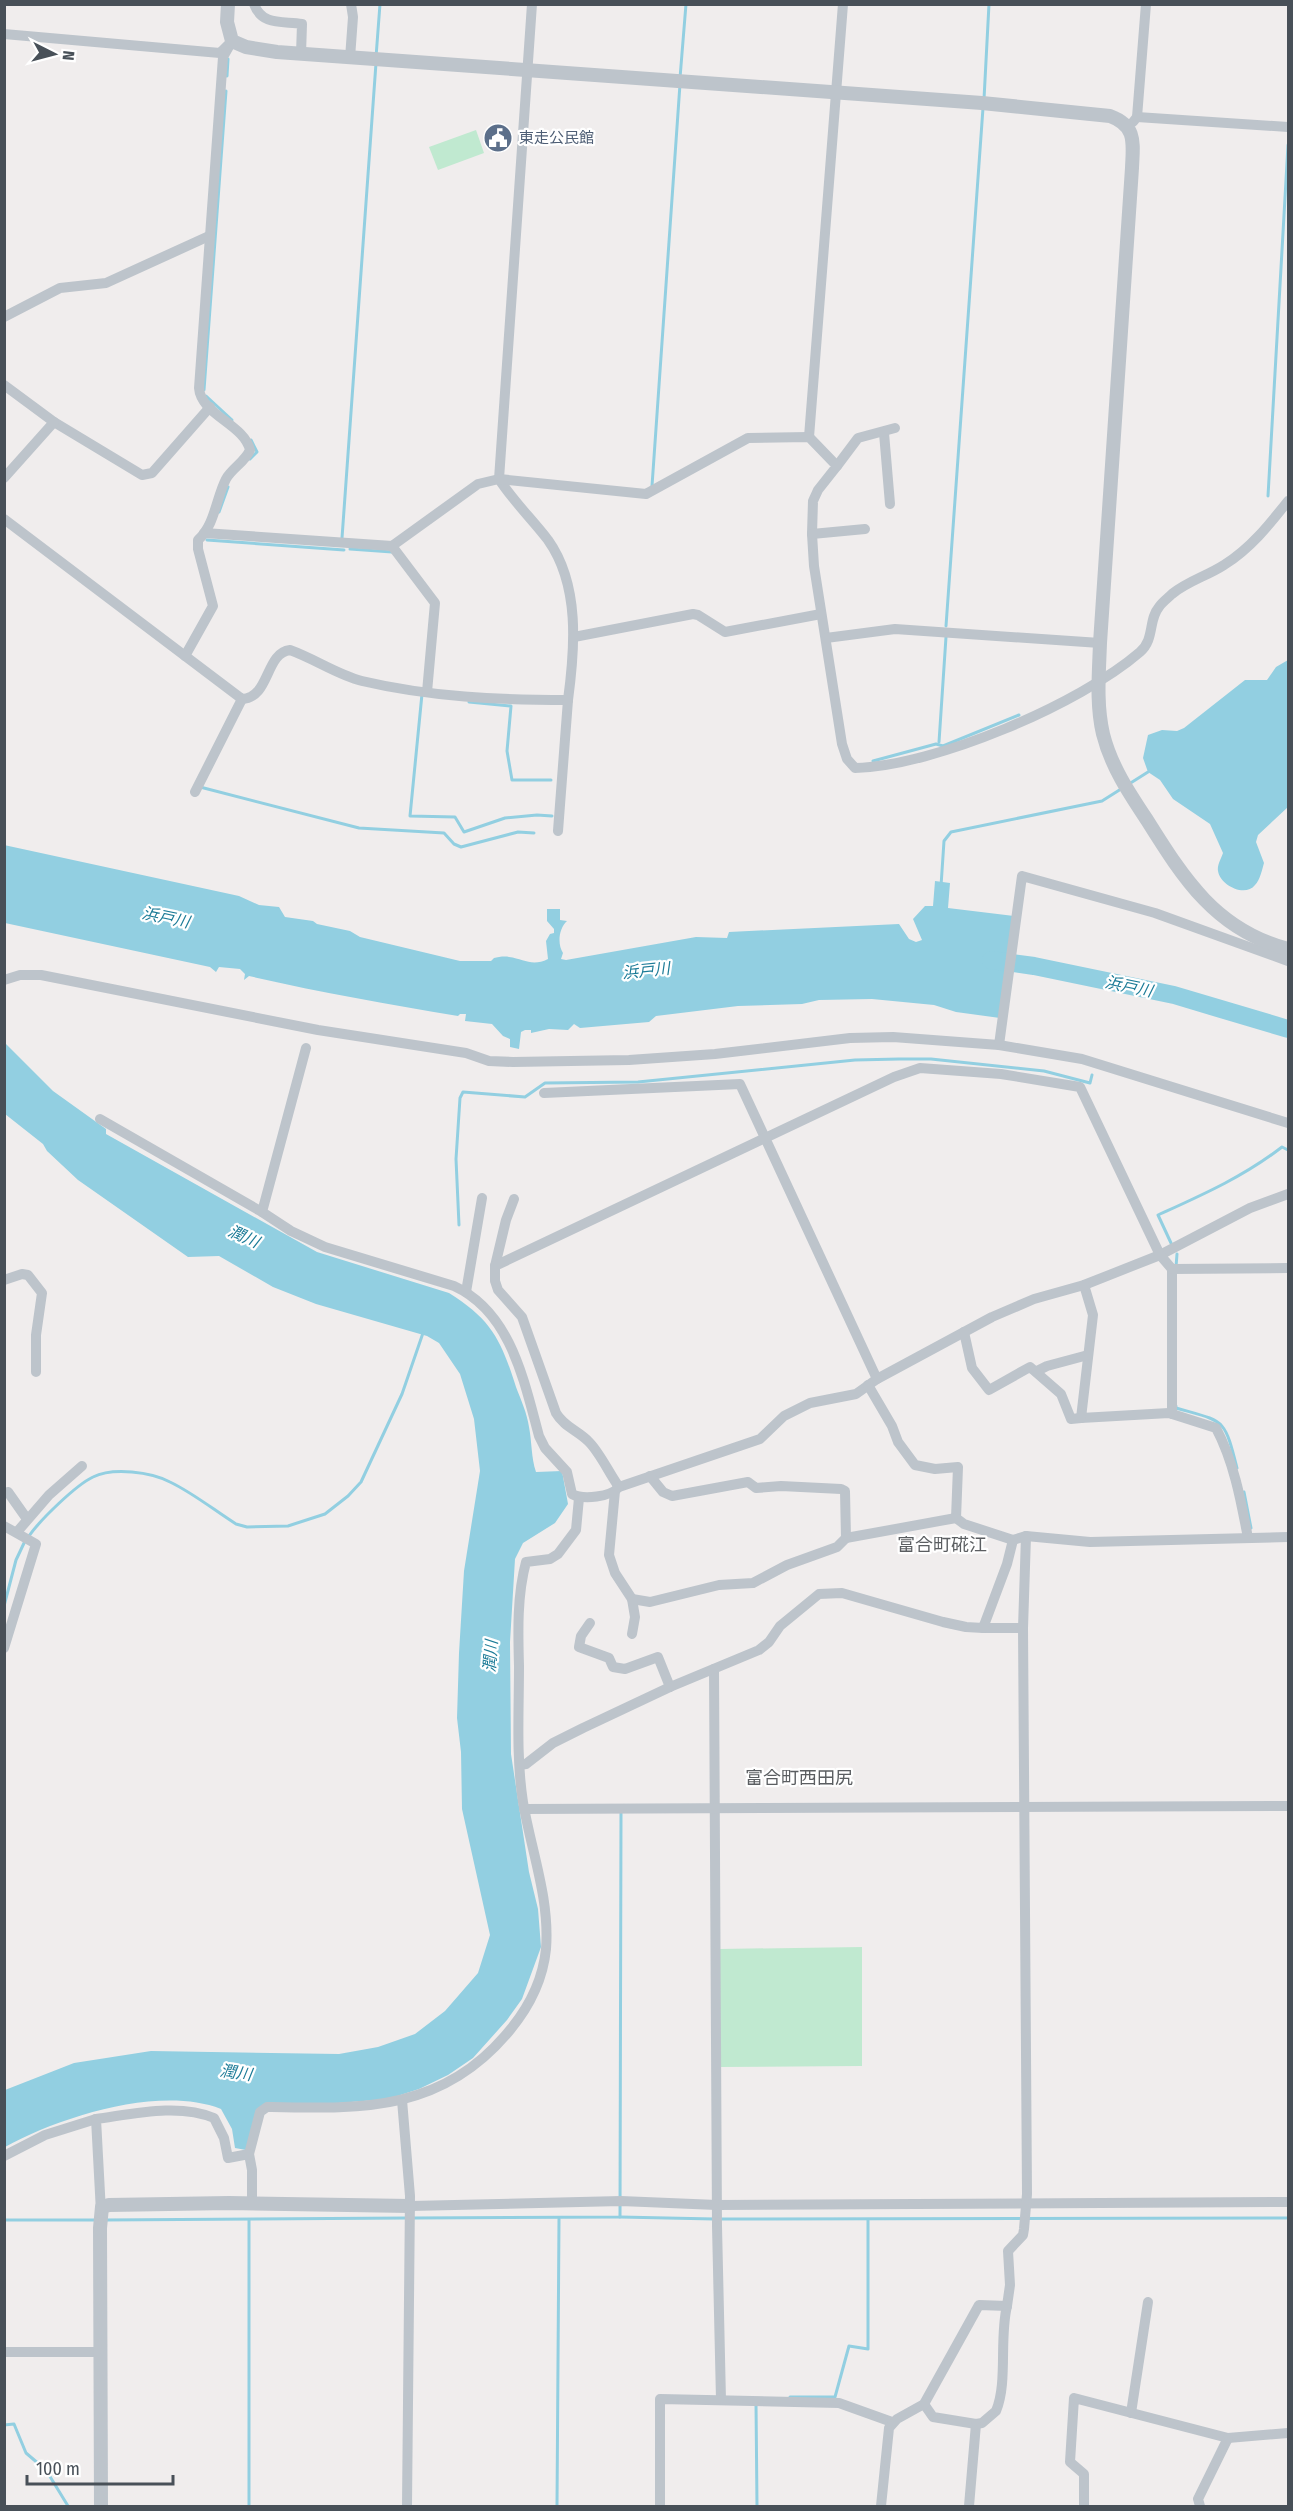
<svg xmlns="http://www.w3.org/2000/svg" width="1293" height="2511" viewBox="0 0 1293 2511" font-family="'Fira Sans Condensed','Noto Sans JP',sans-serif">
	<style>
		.green { fill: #c0e9d0 }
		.water { fill: #92cfe1 }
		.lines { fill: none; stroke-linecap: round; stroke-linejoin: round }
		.stream { stroke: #92cfe1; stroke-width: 3 }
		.river { stroke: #92cfe1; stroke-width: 18 }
		.minor { stroke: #bdc4cb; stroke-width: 10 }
		.tertiary { stroke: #bdc4cb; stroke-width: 14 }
		.labels { text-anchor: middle; stroke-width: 4.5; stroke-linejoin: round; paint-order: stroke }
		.service-label { font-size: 15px; fill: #4e5e75; stroke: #fff; text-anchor: start }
		.water-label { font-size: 16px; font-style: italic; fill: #1c7b97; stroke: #fff }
		.quarter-label { font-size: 18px; fill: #5b5e61; stroke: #fff }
	</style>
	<rect width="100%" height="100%" fill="#f0eded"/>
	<g class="green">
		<path d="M 476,130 L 484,153 L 438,170 L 429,147 Z"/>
		<path d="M 862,1947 L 862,2066 L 719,2067 L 719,1949 Z"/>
	</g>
	<g class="water">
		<path d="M 1288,660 L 1288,807 L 1258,835 L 1256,842 L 1264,863 C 1262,870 1260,880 1255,885 C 1245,898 1220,885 1218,871 C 1217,865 1221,859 1223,853 L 1210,824 L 1173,799 L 1160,780 L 1148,772 L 1143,758 L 1148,735 L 1162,730 L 1177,731 L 1184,728 L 1245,680 L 1267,680 L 1276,667 Z"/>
		<path d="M 4,845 L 239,896 L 259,905 L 279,907 L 285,917 L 313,921 L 317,924 L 350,931 L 360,937 L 460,961 L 491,961 L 494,958 C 498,957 505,956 509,957 C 524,959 532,967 548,959 L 546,941 L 550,934 L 554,933 L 554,929 L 547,921 L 547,909 L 560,909 L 560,920 L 567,921 C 559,928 557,944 563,953 L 561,959 L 566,960 L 696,937 L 727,938 L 729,932 L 899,924 L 909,939 L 916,942 L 922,940 L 913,919 L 925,906 L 933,906 L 935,881 L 950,883 L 948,908 L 1014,916 L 1000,1018 L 956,1012 L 934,1005 L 872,999 L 819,1000 L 802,1004 L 738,1006 L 656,1016 L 649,1022 L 580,1028 L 574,1024 L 568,1030 L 549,1029 L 531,1033 L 531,1030 L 525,1030 L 521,1032 L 519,1049 L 510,1047 L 510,1039 L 503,1036 L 492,1024 L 465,1021 L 466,1014 L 460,1014 L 458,1016 C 388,1004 318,992 249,976 L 244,980 L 245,974 L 240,969 L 219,967 L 216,972 L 210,967 L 5,923 Z"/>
		<path d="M 4,1042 L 53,1091 L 106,1129 L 106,1134 L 317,1252 L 449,1293 C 492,1320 501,1340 516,1387 C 521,1400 527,1413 529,1427 C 532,1442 531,1457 536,1472 L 562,1471 L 568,1504 L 555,1523 L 523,1543 L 515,1559 L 510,1642 L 511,1754 L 529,1872 L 538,1909 L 541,1947 L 522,1999 L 507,2020 L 473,2058 L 448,2075 L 419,2089 L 388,2099 L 339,2103 L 265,2104 L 246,2150 L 235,2148 L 232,2129 L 221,2109 C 159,2085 60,2117 5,2147 L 5,2090 L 74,2063 L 151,2051 L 339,2054 L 378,2047 L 415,2034 L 445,2011 L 478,1973 L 490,1935 L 462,1809 L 461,1752 L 457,1718 L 459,1653 L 464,1571 L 480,1471 L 474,1419 L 460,1374 L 439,1343 L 427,1336 L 316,1304 L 273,1287 L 219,1256 L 188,1257 L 78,1180 L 47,1151 L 43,1144 L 5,1114 Z"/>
	</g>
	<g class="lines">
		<g class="stream">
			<path d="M 376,57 L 380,4"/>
			<path d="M 227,76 L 228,59"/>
			<path d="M 680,78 L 686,4"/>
			<path d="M 984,99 L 989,4"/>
			<path d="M 204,390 L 226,91"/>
			<path d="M 206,396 L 232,420"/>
			<path d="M 250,459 L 257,452 L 251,440"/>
			<path d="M 652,486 L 680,84"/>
			<path d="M 1268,496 L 1288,145"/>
			<path d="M 219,512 L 228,487"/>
			<path d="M 342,538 L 376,63"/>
			<path d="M 207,540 L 344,550"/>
			<path d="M 350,549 L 392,552"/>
			<path d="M 946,626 L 983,108"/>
			<path d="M 422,694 L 410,816 L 455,817 L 464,832 L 505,818 L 537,815 L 552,816"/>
			<path d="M 469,702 L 511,706 L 507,751 L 512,780 L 551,780"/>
			<path d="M 939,742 L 946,637"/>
			<path d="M 873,761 L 936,744 L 943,746 L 1019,715"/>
			<path d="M 1129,784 L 1148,772"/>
			<path d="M 200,787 L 359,828 L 444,833 L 454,844 L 461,847 L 518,832 L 534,833"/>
			<path d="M 941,886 L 944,841 L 951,832 L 1102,801 L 1121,789"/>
			<path d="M 459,1225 L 456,1159 L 460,1098 L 463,1092 L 525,1097 L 545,1083 L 638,1082 L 855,1060 L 899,1059 L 931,1059 L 1044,1071 L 1090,1083 L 1092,1075"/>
			<path d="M 1171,1243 L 1158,1215 C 1202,1195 1243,1177 1282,1147 L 1288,1150"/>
			<path d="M 1176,1267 L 1177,1254"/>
			<path d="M 1176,1406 L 1176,1408 C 1225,1422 1224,1417 1237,1468"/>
			<path d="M 1244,1492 L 1251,1528"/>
			<path d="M 29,1536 C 40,1520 76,1485 93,1477 C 113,1467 151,1472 170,1482 C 193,1493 214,1510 236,1524 L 247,1527 L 288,1526 L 325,1514 L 348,1496 L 361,1482 L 402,1394 L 423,1333"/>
			<path d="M 4,1606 L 16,1560 L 25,1541"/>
			<path d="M 620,2217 L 714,2219"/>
			<path d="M 413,2218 L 620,2217 L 621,1811"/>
			<path d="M 720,2219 L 1288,2218"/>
			<path d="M 4,2220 L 97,2220"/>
			<path d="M 104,2220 L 406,2218"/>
			<path d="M 249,2220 L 249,2506"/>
			<path d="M 790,2397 L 835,2397 L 849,2346 L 868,2349 L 868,2220"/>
			<path d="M 756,2403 L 757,2506"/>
			<path d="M 4,2425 L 14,2424 L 26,2453 L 46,2470 L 68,2506"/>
			<path d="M 557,2506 L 559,2219"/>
		</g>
		<path class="river" d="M 991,960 L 1034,966 L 1174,995 L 1288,1029"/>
		<g class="minor">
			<path d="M 254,4 C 262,26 282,21 302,24 L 301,54"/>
			<path d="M 4,34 L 220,53 L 228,45"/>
			<path d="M 350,58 L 353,17 L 351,4"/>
			<path d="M 1137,117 L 1288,127"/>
			<path d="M 1133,122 L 1137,117 L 1146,4"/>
			<path d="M 4,317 L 60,288 L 106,283 L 209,236"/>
			<path d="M 4,385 L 54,422 L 142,475 L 152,473 L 210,407"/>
			<path d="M 884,433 L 890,504"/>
			<path d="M 809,437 L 843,4"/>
			<path d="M 837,466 L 858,438 L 895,428"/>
			<path d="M 4,478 L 54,422"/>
			<path d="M 4,519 L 242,699 C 270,698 265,653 290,650 C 315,659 338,675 362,681 C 430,697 499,700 568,700 C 575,648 580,585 548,540 C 532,519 513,501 499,479 L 532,4"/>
			<path d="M 204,533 L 392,546 L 478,484 L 499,479 L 646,494 L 748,438 L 809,437 L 837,466 L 818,490 L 813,501 L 812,534 L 814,566 L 842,744 L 847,759 L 855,768 C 935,766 1080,704 1140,652 C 1155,639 1148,620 1159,607 C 1162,602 1168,598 1172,594 C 1188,581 1207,576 1224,565 C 1250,549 1269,525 1288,501"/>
			<path d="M 812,534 L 865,529"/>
			<path d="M 392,546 L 435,603 L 427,692"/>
			<path d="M 574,637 L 693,614 L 698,615 L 725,632 L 821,614"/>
			<path d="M 826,638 L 895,629 L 1100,643"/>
			<path d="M 185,656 L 213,606 L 198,549 L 198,540 C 215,525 216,498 226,479 C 232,468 245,462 250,450 C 244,424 201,415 199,388 L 223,57 L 232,41"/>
			<path d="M 195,792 L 242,699"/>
			<path d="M 558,831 L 568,700"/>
			<path d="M 4,980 L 20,975 L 41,975 L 318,1030 L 466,1053 L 489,1061 L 513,1062 L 629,1060 L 715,1054 L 850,1038 L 893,1037 L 999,1045 L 1082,1059 L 1288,1123"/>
			<path d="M 999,1045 L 1022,876 L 1155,913 L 1288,961"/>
			<path d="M 306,1048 L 262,1212 L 291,1231 L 325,1247 L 454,1286 C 511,1312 524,1381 539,1436 L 545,1448 L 567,1472 L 572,1494 C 583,1500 611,1497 619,1487 L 760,1439 L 784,1416 L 810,1403 L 856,1394 L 877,1379 L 992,1317 L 1034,1299 L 1084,1285 L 1160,1255 L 1250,1208 L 1288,1194"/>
			<path d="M 544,1093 L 740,1084 L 877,1379"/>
			<path d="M 100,1119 L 262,1212"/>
			<path d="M 495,1266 L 506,1220 L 514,1199"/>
			<path d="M 4,1280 L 22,1274 L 28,1275 L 42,1293 L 36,1335 L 36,1372"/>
			<path d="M 1084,1285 L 1093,1315 L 1081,1418 L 1169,1413 L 1216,1428 C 1234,1462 1241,1501 1248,1538"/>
			<path d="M 466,1292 L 482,1198"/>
			<path d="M 964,1332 L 972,1368 L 989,1390 L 1030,1367 L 1061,1394 L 1071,1419 L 1081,1418"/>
			<path d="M 1037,1371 L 1047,1366 L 1088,1355"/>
			<path d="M 868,1385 L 892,1426 L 898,1442 L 915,1465 L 935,1469 L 958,1467 L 956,1518 L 964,1524 L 1013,1540 L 1026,1536 L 1090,1542 L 1288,1537"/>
			<path d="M 1172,1414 L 1172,1269"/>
			<path d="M 650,1476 L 663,1492 L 672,1496 L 748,1482 L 756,1488 L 781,1486 L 841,1489 L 845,1491 L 846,1538 L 956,1518"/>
			<path d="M 619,1487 C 609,1473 600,1453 589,1442 C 579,1431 564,1427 556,1413 L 522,1317 L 498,1290 L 495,1281 L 495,1266 L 894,1077 L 920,1068 L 1001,1074 L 1080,1087 L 1160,1255 L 1172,1269 L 1288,1268"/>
			<path d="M 615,1491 L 609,1555 L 615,1573 L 632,1599 L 635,1617 L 632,1634"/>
			<path d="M 8,1492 L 27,1519"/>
			<path d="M 4,1526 L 36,1544 L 4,1648"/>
			<path d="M 17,1532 L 49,1495 L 82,1466"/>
			<path d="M 632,1599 L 650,1602 L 719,1585 L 753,1583 L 787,1565 L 837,1547 L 846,1538"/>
			<path d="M 590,1623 L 581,1636 L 579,1647 L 609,1658 L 613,1667 L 625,1669 L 658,1657 L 670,1687"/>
			<path d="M 983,1628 L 1023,1628"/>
			<path d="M 714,1669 L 717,2226 L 721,2400"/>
			<path d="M 520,1765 L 526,1764 L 553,1743 L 583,1728 L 670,1687 L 759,1650 L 769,1642 L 780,1626 L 819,1594 L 842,1593 L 943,1622 L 966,1627 L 983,1628 L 1007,1564 L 1013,1540"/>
			<path d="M 524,1809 L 1288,1806"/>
			<path d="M 402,2100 L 410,2196 L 407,2506"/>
			<path d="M 4,2156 L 45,2135 L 96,2119"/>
			<path d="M 252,2203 L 252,2170 L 249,2154 L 260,2112 L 267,2107 C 363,2109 443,2112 510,2030 C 529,2007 543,1979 546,1949 C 550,1899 531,1850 523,1802 C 516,1757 519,1711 519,1666 C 518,1632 517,1595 526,1562 L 550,1559 L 558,1554 L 576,1530 L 579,1498"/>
			<path d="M 410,2206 L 621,2201 L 717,2205 L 1288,2202"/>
			<path d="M 101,2212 L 96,2119 C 133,2114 179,2103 214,2118 L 224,2138 L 228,2158 L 249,2154"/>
			<path d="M 4,2352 L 100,2352"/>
			<path d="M 924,2404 L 933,2417 L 976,2424 L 982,2423 L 996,2411 C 1008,2383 999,2338 1007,2306"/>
			<path d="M 1131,2413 L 1148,2302"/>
			<path d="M 660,2506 L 660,2399 L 839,2403 L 892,2422"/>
			<path d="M 881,2506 L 889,2428 L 897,2419 L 924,2404 L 979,2305 L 1007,2306 L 1010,2285 L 1008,2251 L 1023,2235 L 1024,2229 L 1027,2194 L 1023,1628 L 1026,1536"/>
			<path d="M 969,2506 L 976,2424"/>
			<path d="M 1084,2506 L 1084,2474 L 1070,2462 L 1074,2398 L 1228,2438 L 1288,2433"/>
			<path d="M 1200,2506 L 1198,2499 L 1228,2438"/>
		</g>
		<g class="tertiary">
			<path d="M 228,4 L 227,22 L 232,41 L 246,47 L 277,52 L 982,103 L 1110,116 C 1137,126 1133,143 1132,168 L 1100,643 C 1099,673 1096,704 1103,734 C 1111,766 1129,793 1147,820 C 1184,879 1216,930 1288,949"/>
			<path d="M 101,2506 L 100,2228 L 102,2207 L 109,2205 L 229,2203 L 410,2206"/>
		</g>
	</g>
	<defs>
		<g id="civic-disc" transform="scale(1.5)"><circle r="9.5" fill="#5c6f8a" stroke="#fff"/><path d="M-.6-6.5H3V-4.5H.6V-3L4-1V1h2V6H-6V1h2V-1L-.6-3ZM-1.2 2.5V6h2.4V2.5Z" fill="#fff"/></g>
	</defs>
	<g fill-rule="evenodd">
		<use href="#civic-disc" x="498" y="138"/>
	</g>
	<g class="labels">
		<g class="service-label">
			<text x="519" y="143">東走公民館</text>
		</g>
		<g class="water-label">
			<text transform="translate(166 917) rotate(12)" y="6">浜戸川</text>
			<text transform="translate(646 970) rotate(-6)" y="6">浜戸川</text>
			<text transform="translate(1129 986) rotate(12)" y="6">浜戸川</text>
			<text transform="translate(244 1236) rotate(24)" y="6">潤川</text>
			<text transform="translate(490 1656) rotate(-86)" y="6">潤川</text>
			<text transform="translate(236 2072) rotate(8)" y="6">潤川</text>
		</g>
		<g class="quarter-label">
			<text x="942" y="1551">富合町硴江</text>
			<text x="799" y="1784">富合町西田尻</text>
		</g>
	</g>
	<rect width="1293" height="2511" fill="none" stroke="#485058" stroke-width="12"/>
	<g transform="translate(54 54) rotate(96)" stroke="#ffffff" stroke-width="4.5" paint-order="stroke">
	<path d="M0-4.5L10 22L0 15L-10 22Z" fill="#485058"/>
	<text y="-9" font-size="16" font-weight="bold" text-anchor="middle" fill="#485058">N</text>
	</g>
	<path d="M27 2475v9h146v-9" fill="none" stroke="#485058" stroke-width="3"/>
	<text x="36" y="2475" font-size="18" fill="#485058" stroke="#ffffff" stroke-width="4.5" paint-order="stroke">100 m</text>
</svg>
